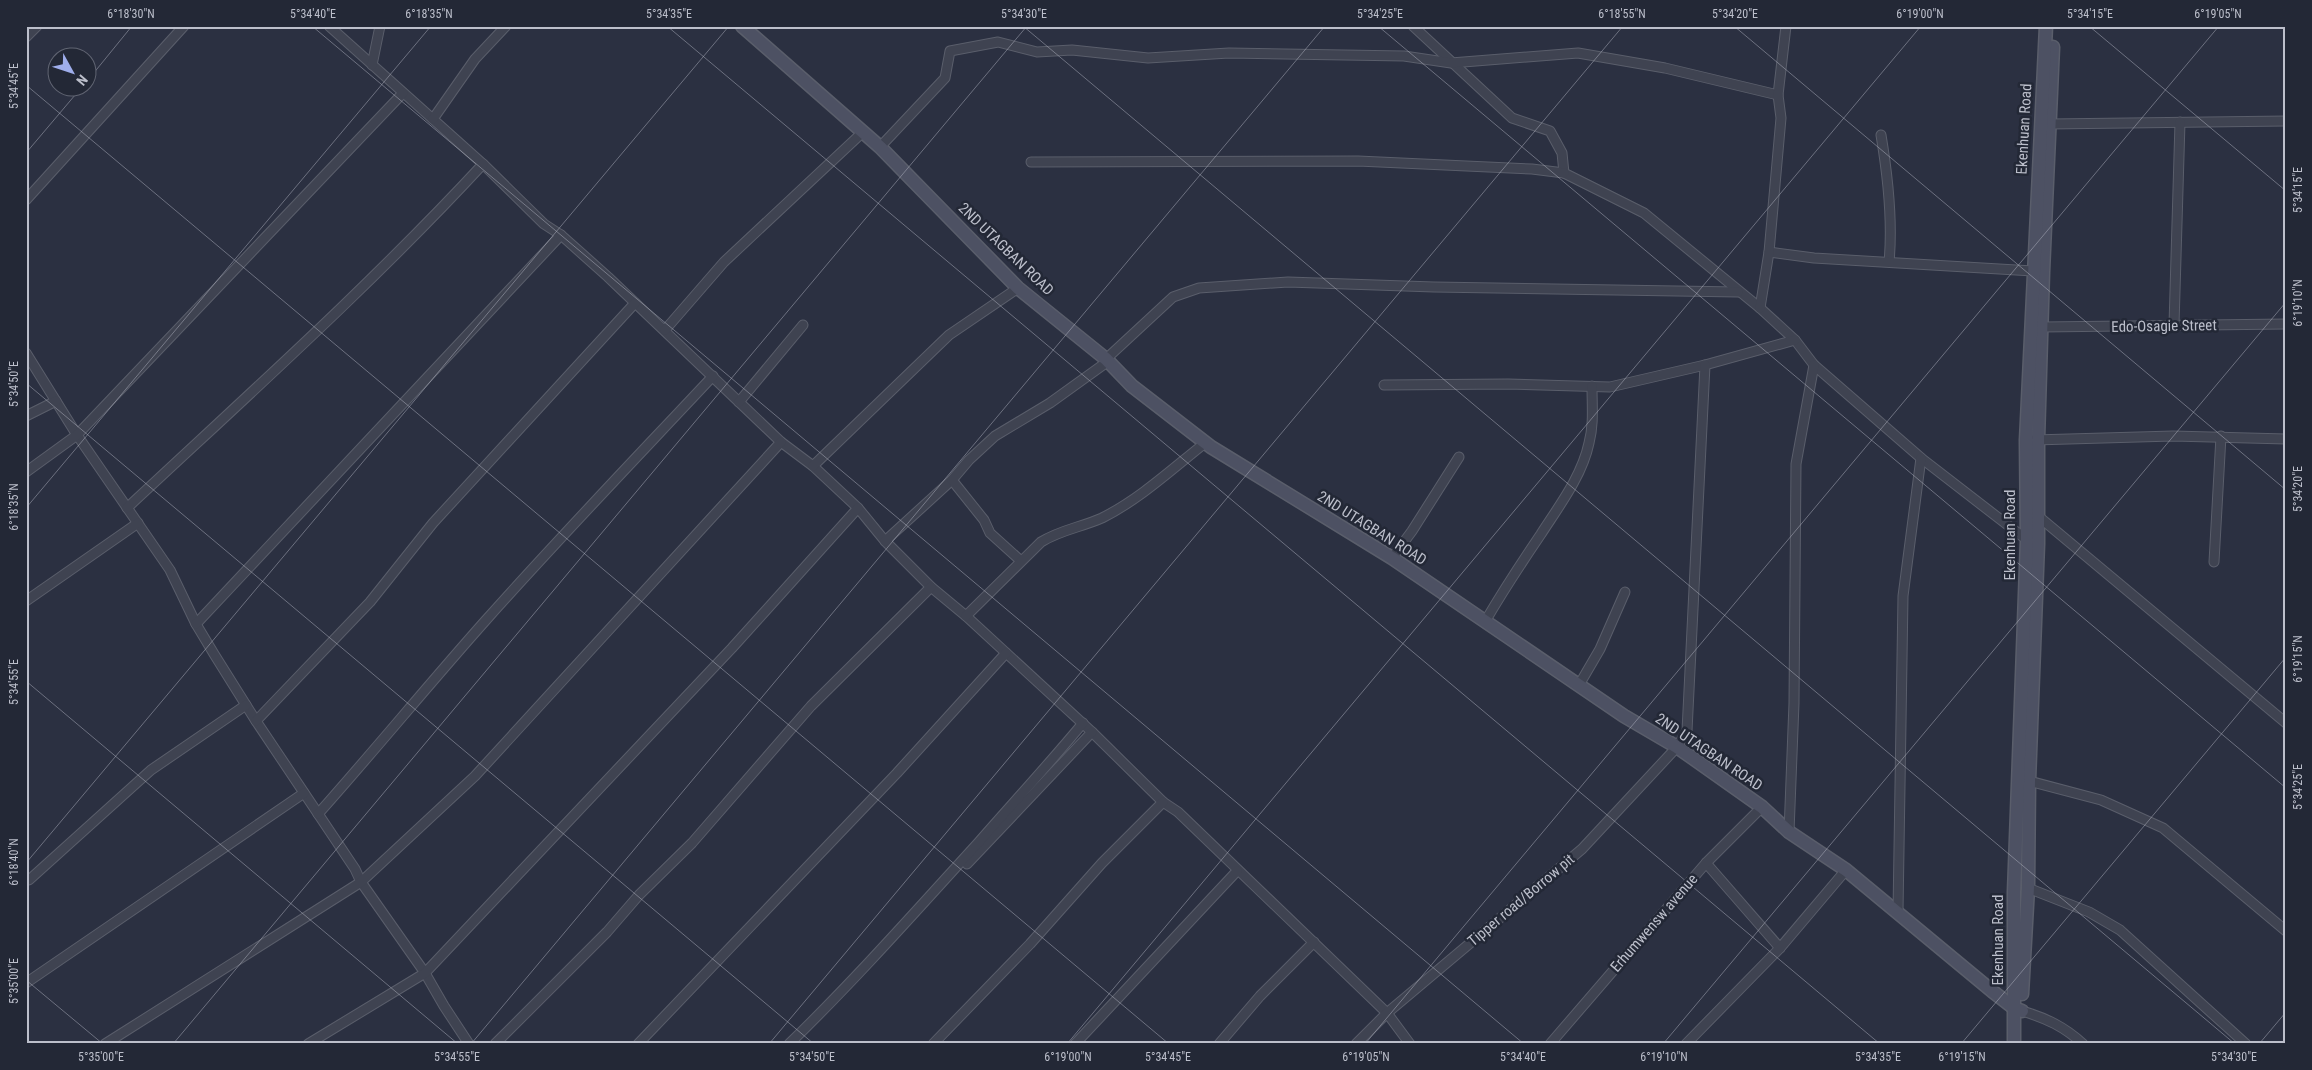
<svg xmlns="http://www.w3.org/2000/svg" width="2312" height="1070" viewBox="0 0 2312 1070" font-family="'Roboto Condensed',sans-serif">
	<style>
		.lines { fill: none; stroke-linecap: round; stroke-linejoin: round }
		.street-casing { stroke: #5a5e6b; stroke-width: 11 }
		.secondary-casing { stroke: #5a5e6b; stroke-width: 15 }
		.street { stroke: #3f4351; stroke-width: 9 }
		.secondary { stroke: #4d5163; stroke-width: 12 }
		.ticks { fill: none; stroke: #bcbfcb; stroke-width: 1; stroke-opacity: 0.45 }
		.labels { text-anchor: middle; stroke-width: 5; stroke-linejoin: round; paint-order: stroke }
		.street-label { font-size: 15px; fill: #bcbfcb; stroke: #232836 }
		.neatline { fill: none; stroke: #bcbfcb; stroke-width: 2 }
		.ticks-label { font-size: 12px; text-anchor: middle; fill: #bcbfcb }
	</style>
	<rect width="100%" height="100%" fill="#2b3041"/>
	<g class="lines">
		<g class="street-casing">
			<g id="street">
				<path d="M 329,26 L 483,164 L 544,224 L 561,235 L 608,277 L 781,442 L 813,466 L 858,508 L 885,541 L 931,587 L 966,616 L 1092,732 L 1163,802 L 1178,812 L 1387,1013 L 1410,1044"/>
				<path d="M 1413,26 L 1512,118 L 1550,131 L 1562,153 L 1564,173 L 1644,213 L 1760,308 L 1795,340 L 1814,365 L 1921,458 L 2027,540"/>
				<path d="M 26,37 L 37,26"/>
				<path d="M 372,65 L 380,26"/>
				<path d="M 433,119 L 475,59 L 506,26"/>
				<path d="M 2049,124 L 2286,121"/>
				<path d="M 1881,135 C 1888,177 1893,220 1889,262"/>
				<path d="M 880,147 L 945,78 L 950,51 L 998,42 L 1037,52 L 1072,50 L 1148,58 L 1229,53 L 1404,56 L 1451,63 L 1578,53 L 1665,68 L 1778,95"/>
				<path d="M 1031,162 L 1358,161 L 1532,169 L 1564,173"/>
				<path d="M 26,200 L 184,26"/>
				<path d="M 1769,252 L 1814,258 L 2033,271"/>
				<path d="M 1760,308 L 1769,252 L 1781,118 L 1778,95 L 1786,26"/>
				<path d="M 2174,325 L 2180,122"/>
				<path d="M 2042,327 L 2286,324"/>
				<path d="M 665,330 L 724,262 L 863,132"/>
				<path d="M 26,353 L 77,435 L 170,570 L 196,624 L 214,654 L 256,721 L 355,869 L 361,882 L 425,973 L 444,1006 L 469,1044"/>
				<path d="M 1106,359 L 1173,297 L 1199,288 L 1288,282 L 1434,287 L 1738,292"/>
				<path d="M 1384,385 L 1508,384 L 1610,387 L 1705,365 L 1795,340"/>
				<path d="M 739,402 L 803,325"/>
				<path d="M 26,416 L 56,401"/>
				<path d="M 2034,440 L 2173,436 L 2286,439"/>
				<path d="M 813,466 L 949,335 L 1018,288"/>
				<path d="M 26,472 L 77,435 L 403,93"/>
				<path d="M 127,508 C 248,395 371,285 483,164"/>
				<path d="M 2038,516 L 2286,723"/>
				<path d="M 885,541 L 952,480"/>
				<path d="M 1392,558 L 1412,531 L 1459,457"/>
				<path d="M 1021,561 L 990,533 L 984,520 L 952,480 L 969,460 L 995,436 L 1050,403 L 1107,362"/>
				<path d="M 2214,562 L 2221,436"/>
				<path d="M 26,601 L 138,523"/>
				<path d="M 966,616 L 1041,542 C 1060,530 1082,527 1102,518 C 1140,499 1172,469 1205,443"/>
				<path d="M 1486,620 C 1503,591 1522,562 1541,534 C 1559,506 1582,476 1589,443 C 1594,424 1592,406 1592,386"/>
				<path d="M 196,624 L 561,235"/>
				<path d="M 1579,685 L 1600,649 L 1625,592"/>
				<path d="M 256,721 L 370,602 L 433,523 L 635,303"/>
				<path d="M 2029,781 L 2101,800 L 2163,828 L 2286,931"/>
				<path d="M 318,814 C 375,750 429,684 486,620 C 560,537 637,457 713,376"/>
				<path d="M 1789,832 L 1794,703 L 1796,464 L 1814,365"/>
				<path d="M 1706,863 L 1780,948"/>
				<path d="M 967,864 L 1092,732"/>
				<path d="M 29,880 L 151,770 L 246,705"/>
				<path d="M 2028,888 L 2089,912 L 2120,930 L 2246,1044"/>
				<path d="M 1898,912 L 1903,596 L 1921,458"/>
				<path d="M 26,983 L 304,793"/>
				<path d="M 2022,1011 C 2046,1018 2065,1027 2083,1044"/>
				<path d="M 105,1044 L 361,882 L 475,776 L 781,442"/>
				<path d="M 308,1044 L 425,973 L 732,648 L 858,508"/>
				<path d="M 495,1044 L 607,932 L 639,895 L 692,843 L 811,706 L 931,587"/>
				<path d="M 638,1044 L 897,773 L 1006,653"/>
				<path d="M 789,1044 C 855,980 916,911 978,843 C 1013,803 1049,764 1083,723"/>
				<path d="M 933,1044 L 1030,944 L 1102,863 L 1163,802"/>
				<path d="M 1075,1044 L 1237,871"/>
				<path d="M 1219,1044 L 1260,996 L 1314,942"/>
				<path d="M 1356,1044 L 1387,1013 L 1582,849 L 1677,747 L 1687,731 L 1705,365"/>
				<path d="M 1550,1044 L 1706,863 L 1762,807"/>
				<path d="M 1686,1044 L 1780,948 L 1846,870"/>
			</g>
		</g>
		<g class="secondary-casing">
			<g id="secondary">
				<path d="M 742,26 L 880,147 L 1018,288 L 1106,359 L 1132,386 L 1211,447 L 1392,558 L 1624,716 L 1677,747 L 1762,807 L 1789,832 L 1846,870 L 1992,991 L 2014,1008 L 2022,1011"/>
				<path d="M 2022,994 L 2028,888 L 2029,781 L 2038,544 L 2038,440 L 2043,272 L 2053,47"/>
				<path d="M 2014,1044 L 2014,892 L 2027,540 L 2026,440 L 2046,26"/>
			</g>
		</g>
		<use href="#street" class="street"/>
		<use href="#secondary" class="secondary"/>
	</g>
	<path class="ticks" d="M 312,26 L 1524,1044M 667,26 L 1880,1044M 1023,26 L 2235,1044M 1378,26 L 2286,788M 1734,26 L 2286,490M 2089,26 L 2286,191M 88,80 L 132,26M 26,85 L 1169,1044M 26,153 L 81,88M 26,383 L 814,1044M 26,508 L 431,26M 26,681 L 458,1044M 26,863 L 729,26M 26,980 L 103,1044M 173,1044 L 1027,26M 471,1044 L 1325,26M 769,1044 L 1623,26M 1067,1044 L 1921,26M 1365,1044 L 2219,26M 1663,1044 L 2286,302M 1961,1044 L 2286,657M 2259,1044 L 2286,1012"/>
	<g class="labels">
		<g class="street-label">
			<text transform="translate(2024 129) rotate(-87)" y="5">Ekenhuan Road</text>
			<text transform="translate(1006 249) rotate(44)" y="5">2ND UTAGBAN ROAD</text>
			<text transform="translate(2164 326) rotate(-1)" y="5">Edo-Osagie Street</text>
			<text transform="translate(1372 528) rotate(32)" y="5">2ND UTAGBAN ROAD</text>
			<text transform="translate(2010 535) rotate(-90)" y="5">Ekenhuan Road</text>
			<text transform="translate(1709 752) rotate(34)" y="5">2ND UTAGBAN ROAD</text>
			<text transform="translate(1521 900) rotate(-40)" y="5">Tipper road/Borrow pit</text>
			<text transform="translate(1654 923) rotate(-49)" y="5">Erhumwensw avenue</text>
			<text transform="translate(1998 940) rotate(-90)" y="5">Ekenhuan Road</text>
		</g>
	</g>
	<rect width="2312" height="1070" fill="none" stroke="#232836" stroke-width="55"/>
	<g transform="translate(72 72) rotate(130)"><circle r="24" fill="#232836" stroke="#606472"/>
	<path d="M0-4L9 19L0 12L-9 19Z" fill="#9faeec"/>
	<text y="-8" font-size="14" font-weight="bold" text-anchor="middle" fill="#bcbfcb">N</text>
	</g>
	<rect x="28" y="28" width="2256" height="1014" class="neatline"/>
	<g class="ticks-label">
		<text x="131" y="18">6°18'30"N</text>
		<text x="313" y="18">5°34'40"E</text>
		<text x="429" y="18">6°18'35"N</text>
		<text x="669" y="18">5°34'35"E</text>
		<text x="1024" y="18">5°34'30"E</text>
		<text x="1380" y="18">5°34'25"E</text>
		<text x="1622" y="18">6°18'55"N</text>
		<text x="1735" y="18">5°34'20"E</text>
		<text x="1920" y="18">6°19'00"N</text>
		<text x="2090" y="18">5°34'15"E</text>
		<text x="2218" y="18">6°19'05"N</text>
		<text transform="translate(14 86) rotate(-90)" y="4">5°34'45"E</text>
		<text transform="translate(2298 190) rotate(-90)" y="4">5°34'15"E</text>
		<text transform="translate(2298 303) rotate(-90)" y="4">6°19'10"N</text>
		<text transform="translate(14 384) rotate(-90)" y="4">5°34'50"E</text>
		<text transform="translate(2298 489) rotate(-90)" y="4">5°34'20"E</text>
		<text transform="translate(14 507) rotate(-90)" y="4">6°18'35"N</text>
		<text transform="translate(2298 659) rotate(-90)" y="4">6°19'15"N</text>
		<text transform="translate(14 682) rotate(-90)" y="4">5°34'55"E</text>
		<text transform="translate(2298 787) rotate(-90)" y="4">5°34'25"E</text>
		<text transform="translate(14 862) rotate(-90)" y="4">6°18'40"N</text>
		<text transform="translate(14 981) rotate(-90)" y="4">5°35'00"E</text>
		<text x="101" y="1061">5°35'00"E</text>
		<text x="457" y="1061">5°34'55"E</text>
		<text x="812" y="1061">5°34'50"E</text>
		<text x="1068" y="1061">6°19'00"N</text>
		<text x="1168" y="1061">5°34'45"E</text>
		<text x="1366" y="1061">6°19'05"N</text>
		<text x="1523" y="1061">5°34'40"E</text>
		<text x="1664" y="1061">6°19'10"N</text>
		<text x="1878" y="1061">5°34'35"E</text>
		<text x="1962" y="1061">6°19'15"N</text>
		<text x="2234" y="1061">5°34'30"E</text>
	</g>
</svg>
